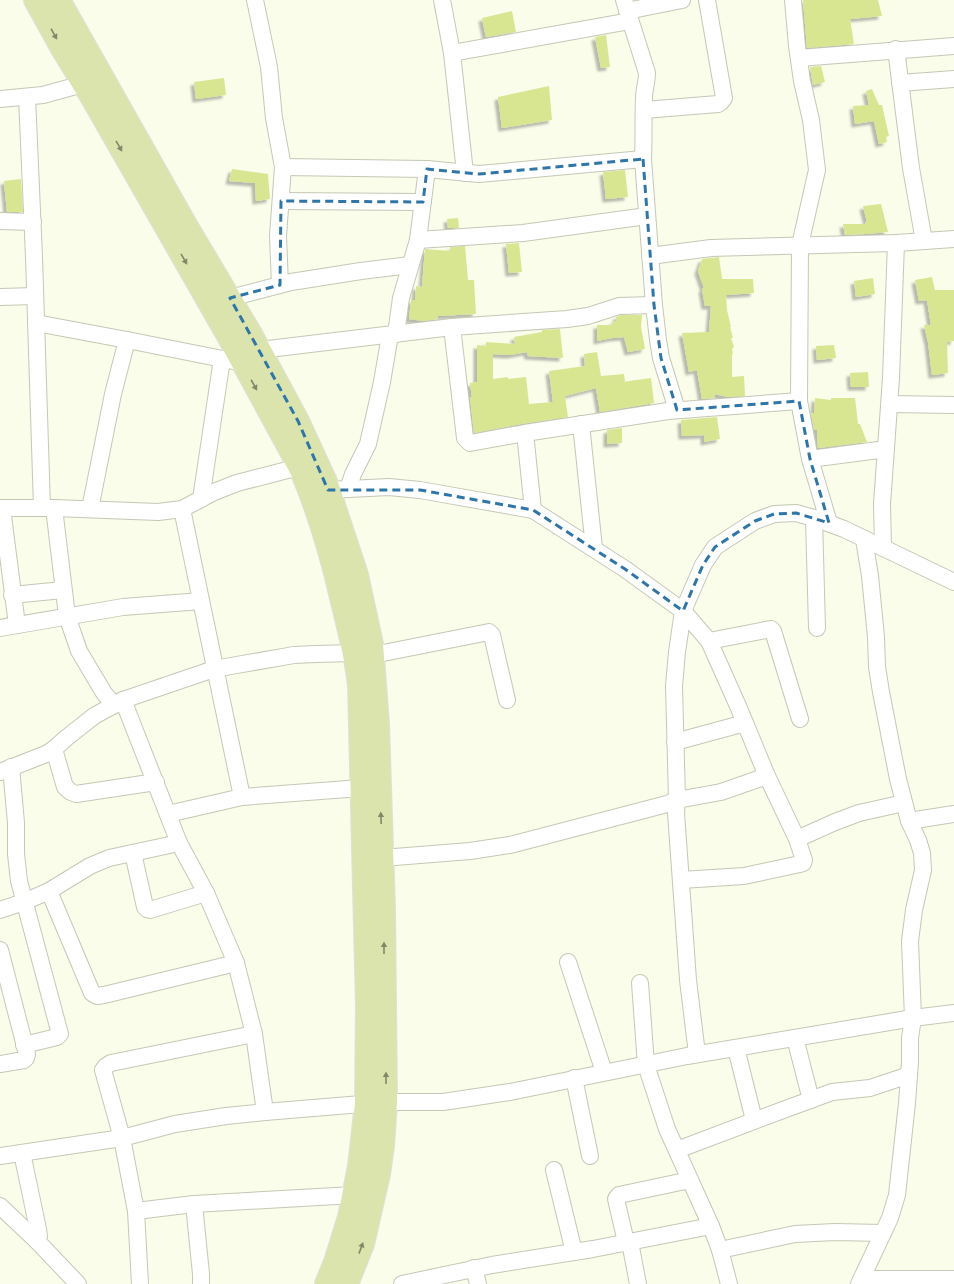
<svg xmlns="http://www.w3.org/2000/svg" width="954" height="1284" viewBox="0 0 954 1284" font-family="'Varela Round',sans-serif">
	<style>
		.building { fill: #d8e692; filter: url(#shadow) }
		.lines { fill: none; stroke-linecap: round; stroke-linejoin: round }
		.minor-casing { stroke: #c4c8b5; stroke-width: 18 }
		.primary-casing { stroke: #dfe0de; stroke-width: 24 }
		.minor { stroke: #fff; stroke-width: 16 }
		.primary { stroke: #dbe4ac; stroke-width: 22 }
		.oneway { fill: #828769 }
		.marked { fill: none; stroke: #2e75aa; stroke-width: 3; stroke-dasharray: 8 5; stroke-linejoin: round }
	</style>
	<defs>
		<filter id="shadow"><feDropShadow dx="-3.5" dy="3.5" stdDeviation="1" flood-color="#0004"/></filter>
	</defs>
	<rect width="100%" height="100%" fill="#f9fdea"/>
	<g class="building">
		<path d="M 803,0 L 878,0 L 882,16 L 850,19 L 854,44 L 807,48 Z"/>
		<path d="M 512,11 L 516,32 L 486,37 L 482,18 Z"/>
		<path d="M 606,35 L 610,67 L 601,68 L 595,37 Z"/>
		<path d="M 821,66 L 825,82 L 813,85 L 810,67 Z"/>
		<path d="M 224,78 L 226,95 L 196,99 L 194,82 Z"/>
		<path d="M 549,86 L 552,120 L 502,128 L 498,97 Z"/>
		<path d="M 872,89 L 879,105 L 882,105 L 889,136 L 886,137 L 887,142 L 879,144 L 874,121 L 855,124 L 853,106 L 869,105 L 866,91 Z"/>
		<path d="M 232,169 L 268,174 L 270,199 L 256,201 L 255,183 L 229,181 Z"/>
		<path d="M 625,170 L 628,197 L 606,199 L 603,172 Z"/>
		<path d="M 21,179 L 23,212 L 7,212 L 4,181 Z"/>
		<path d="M 881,204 L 888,232 L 865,234 L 845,235 L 843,224 L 865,224 L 865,222 L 867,222 L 863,206 Z"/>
		<path d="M 458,218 L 459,228 L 448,228 L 447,219 Z"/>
		<path d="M 519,243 L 522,272 L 509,273 L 506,244 Z"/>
		<path d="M 465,246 L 468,280 L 474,280 L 476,314 L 438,316 L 437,319 L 424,321 L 409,319 L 411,300 L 415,300 L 416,286 L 422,287 L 425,249 L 450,251 L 450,247 Z"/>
		<path d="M 719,257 L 722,279 L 753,279 L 754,293 L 726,295 L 727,310 L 731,327 L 730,327 L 733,338 L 731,338 L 734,347 L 732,349 L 733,354 L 732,354 L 732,377 L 744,376 L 745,396 L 728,397 L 714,394 L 715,398 L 702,399 L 697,370 L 689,372 L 682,333 L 709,332 L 711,306 L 705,306 L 702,289 L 704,288 L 698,271 L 702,259 Z"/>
		<path d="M 932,277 L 935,290 L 954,290 L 954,341 L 947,342 L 948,373 L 932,375 L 928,342 L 924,325 L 931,325 L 927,300 L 919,301 L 915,280 Z"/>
		<path d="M 873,278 L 875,294 L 856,297 L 854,281 Z"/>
		<path d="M 621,315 L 642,315 L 641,327 L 645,349 L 628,352 L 624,337 L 612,338 L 597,341 L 597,325 L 613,325 L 612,322 L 616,321 L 616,317 Z"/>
		<path d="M 560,329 L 563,358 L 528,356 L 527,352 L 510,355 L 493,354 L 493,379 L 508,377 L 508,379 L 526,377 L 529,404 L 553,402 L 549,371 L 585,366 L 584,354 L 597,352 L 601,376 L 624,374 L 625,381 L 622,382 L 651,378 L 654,403 L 600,412 L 596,388 L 565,396 L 568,417 L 521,424 L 474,433 L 470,397 L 472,397 L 470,383 L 477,382 L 477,345 L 486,346 L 486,342 L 515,344 L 514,337 L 542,332 L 542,330 Z"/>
		<path d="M 834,345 L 836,358 L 817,360 L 816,346 Z"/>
		<path d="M 868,372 L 869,387 L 851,387 L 850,373 Z"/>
		<path d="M 815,398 L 831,400 L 831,398 L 855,398 L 858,424 L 860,424 L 867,442 L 818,448 L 817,429 L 814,430 L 811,413 L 814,413 Z"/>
		<path d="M 717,417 L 720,439 L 704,442 L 704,435 L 682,436 L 681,420 Z"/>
		<path d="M 622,428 L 622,443 L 607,444 L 607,430 Z"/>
	</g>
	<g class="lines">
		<g class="minor-casing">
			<g id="minor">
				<path d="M 255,0 L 269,67 L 274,118 L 283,167 L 278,236 L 280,285"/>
				<path d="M 442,0 L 452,53 L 465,173"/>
				<path d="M 624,0 L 647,73 C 647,82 644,90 644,98 C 643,119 644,139 643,159 L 654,305 L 658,340 L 661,358 L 677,410"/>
				<path d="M 793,0 L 797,46 L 802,81 L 811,120 L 817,170 L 800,245 L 799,401 L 810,459 L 829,523"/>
				<path d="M 627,11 L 682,0"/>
				<path d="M 896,49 L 911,168 L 924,241"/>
				<path d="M 452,53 L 630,21"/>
				<path d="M 799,58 L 954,46"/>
				<path d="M 900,83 L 954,79"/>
				<path d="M 27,97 L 34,257 L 42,508"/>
				<path d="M 0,99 L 43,95 L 83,84"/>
				<path d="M 644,110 L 718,104 L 721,102 L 724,98 L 707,0"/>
				<path d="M 283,167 L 427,169 L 479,174 L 643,159"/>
				<path d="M 281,201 L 423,202"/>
				<path d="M 0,221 L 33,222"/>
				<path d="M 418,240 L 523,233 L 647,216"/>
				<path d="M 650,256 L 711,248 L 896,243 L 954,239"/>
				<path d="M 0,297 L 35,296"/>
				<path d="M 230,298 L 291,282 L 361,271 L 410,265"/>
				<path d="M 36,323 L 127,340 L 243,363"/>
				<path d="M 452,327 L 465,438 L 470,443 L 525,433 L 668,411 L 799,401"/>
				<path d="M 396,334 L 401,298 L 418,240 L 427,169"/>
				<path d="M 260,350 L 452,327 L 567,319 L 588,316 L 619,306 L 654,305"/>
				<path d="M 890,404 L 954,405"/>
				<path d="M 581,424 L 594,548"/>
				<path d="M 525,433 L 533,510"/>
				<path d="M 810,459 L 886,449"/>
				<path d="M 348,489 L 353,474 L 368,444 L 382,382 L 390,335"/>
				<path d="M 328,490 L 389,487 L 420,490 L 533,510 L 625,569 L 683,611 L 709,641 L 738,706 L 767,776 L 797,839 L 804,860 L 803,863 L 800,864 L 744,876 L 681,880"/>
				<path d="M 201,499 L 222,359"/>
				<path d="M 0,508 L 54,508 L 158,512 L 182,509 L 214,492 L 237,483 L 299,467"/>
				<path d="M 2,508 L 17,625"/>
				<path d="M 54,508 L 67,616 L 79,651 L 104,693 L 114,705"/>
				<path d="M 90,509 L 113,394 L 127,340"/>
				<path d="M 182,509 L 242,797"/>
				<path d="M 814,518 L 817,628"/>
				<path d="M 883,548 L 882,504 L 891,378 L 896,243"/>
				<path d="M 12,595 L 63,590"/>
				<path d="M 0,628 L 123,607 L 201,601"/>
				<path d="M 709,641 L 771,629 L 773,631 L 800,719"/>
				<path d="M 373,655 L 489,632 L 492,635 L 507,700"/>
				<path d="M 123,700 L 179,843 L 206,893 L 236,963 L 254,1034 L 265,1112"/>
				<path d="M 675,742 L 745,723"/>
				<path d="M 54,749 L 65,787 L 71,792 L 76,794 L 156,782"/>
				<path d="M 11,767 L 16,823 L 16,854 L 19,881 L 60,1034 L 57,1037 L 24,1045"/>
				<path d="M 0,772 L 46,754 L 54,749 L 65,739 L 94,716 L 123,700 L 214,669 L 294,655 L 316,654 L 355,653"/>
				<path d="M 168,814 L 242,797 L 361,788"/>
				<path d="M 909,821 L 954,814"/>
				<path d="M 797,839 L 835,822 L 859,813 L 904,803"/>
				<path d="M 133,853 L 145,907 L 147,909 L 150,910 L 206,893"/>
				<path d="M 382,858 L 470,851 L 510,845 L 667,804 L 677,800 L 721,792 L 767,776"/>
				<path d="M 49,891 L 92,993 L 97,996 L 104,995 L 236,963"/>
				<path d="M 0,910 L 24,902 L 49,891 L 90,866 L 109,858 L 179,843"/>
				<path d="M 0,950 L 27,1054 L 26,1058 L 24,1060 L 0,1064"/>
				<path d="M 568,962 L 604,1072"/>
				<path d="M 640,983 L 646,1065 L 667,1129 L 711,1226 L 720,1250 L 729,1284"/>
				<path d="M 795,1038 L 811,1100"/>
				<path d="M 736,1048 L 754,1120"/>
				<path d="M 697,1054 L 688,980 L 676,813 L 677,800 L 674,686 L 677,652 L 683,611 L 703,565 L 715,547 L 755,521 L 774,514 L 796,513 L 814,518 L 844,529 L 954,582"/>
				<path d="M 574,1078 L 590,1156"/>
				<path d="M 677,1150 L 783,1110 L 832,1092 L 870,1088 L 909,1075"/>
				<path d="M 22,1153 L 38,1229 L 39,1236 L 37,1241"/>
				<path d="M 0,1156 L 122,1138 L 175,1124 L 226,1116 L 265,1112 L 386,1102 L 443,1102 L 510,1092 L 687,1056 L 913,1018 L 954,1013"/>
				<path d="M 554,1170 L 574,1252"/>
				<path d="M 194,1204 L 201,1274 L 201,1284"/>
				<path d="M 0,1206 L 37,1241 L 78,1284"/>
				<path d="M 136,1211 L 194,1204 L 354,1195"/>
				<path d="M 626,1242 L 616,1199 L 619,1195 L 690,1180"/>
				<path d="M 630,1242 L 638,1284"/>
				<path d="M 720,1250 L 795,1234 L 835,1232 L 883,1233"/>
				<path d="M 474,1268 L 478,1284"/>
				<path d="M 862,1279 L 954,1279"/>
				<path d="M 140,1284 L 136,1211 L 122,1138 L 103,1070 L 106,1066 L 111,1063 L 254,1034"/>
				<path d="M 402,1284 L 492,1265 L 593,1249 L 711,1226"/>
				<path d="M 859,1284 L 890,1218 L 897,1195 L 907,1103 L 910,1062 L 910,1038 L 913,1018 L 910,941 L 914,910 L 923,870 L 922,853 L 918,840 L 909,821 L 898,779 L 881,692 L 877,667 L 876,637 L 870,576 L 864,539"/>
			</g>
		</g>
		<g class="primary-casing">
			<g id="primary">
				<path d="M 35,0 L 61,47 L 92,98 L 232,343 L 301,470 C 319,513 332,557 342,602 C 349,630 356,657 359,686 L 367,1007 L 366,1104 L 359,1166 L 349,1217 L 335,1262 L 326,1284"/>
				<path d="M 59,0 L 186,225 L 251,334 L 298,421 L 327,484 L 357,575 L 372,644 L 378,724 L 384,910 L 386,1102 L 383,1146 L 379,1174 L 363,1244 L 347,1284"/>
			</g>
		</g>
		<use href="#minor" class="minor"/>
		<use href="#primary" class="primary"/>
	</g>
	<defs><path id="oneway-solid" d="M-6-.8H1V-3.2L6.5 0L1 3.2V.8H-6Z"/></defs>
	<g class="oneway">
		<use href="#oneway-solid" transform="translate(54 34) rotate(61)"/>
		<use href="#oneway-solid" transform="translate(119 146) rotate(60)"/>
		<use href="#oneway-solid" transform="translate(184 259) rotate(60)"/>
		<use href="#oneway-solid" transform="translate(254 385) rotate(61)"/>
		<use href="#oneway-solid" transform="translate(381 818) rotate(-92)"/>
		<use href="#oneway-solid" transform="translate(384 948) rotate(-90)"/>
		<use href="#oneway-solid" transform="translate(386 1078) rotate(-90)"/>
		<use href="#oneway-solid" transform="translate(361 1248) rotate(-70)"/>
	</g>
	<path class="marked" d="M 643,159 L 654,305 L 661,358 L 677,410 L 799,401 L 810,459 L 829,523 L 796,513 L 774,514 L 755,521 L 715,547 L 703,565 L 683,611 L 625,569 L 533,510 L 420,490 L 328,490 L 298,421 L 230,298 L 280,285 L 281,201 L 423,202 L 427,169 L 479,174 Z"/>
</svg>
